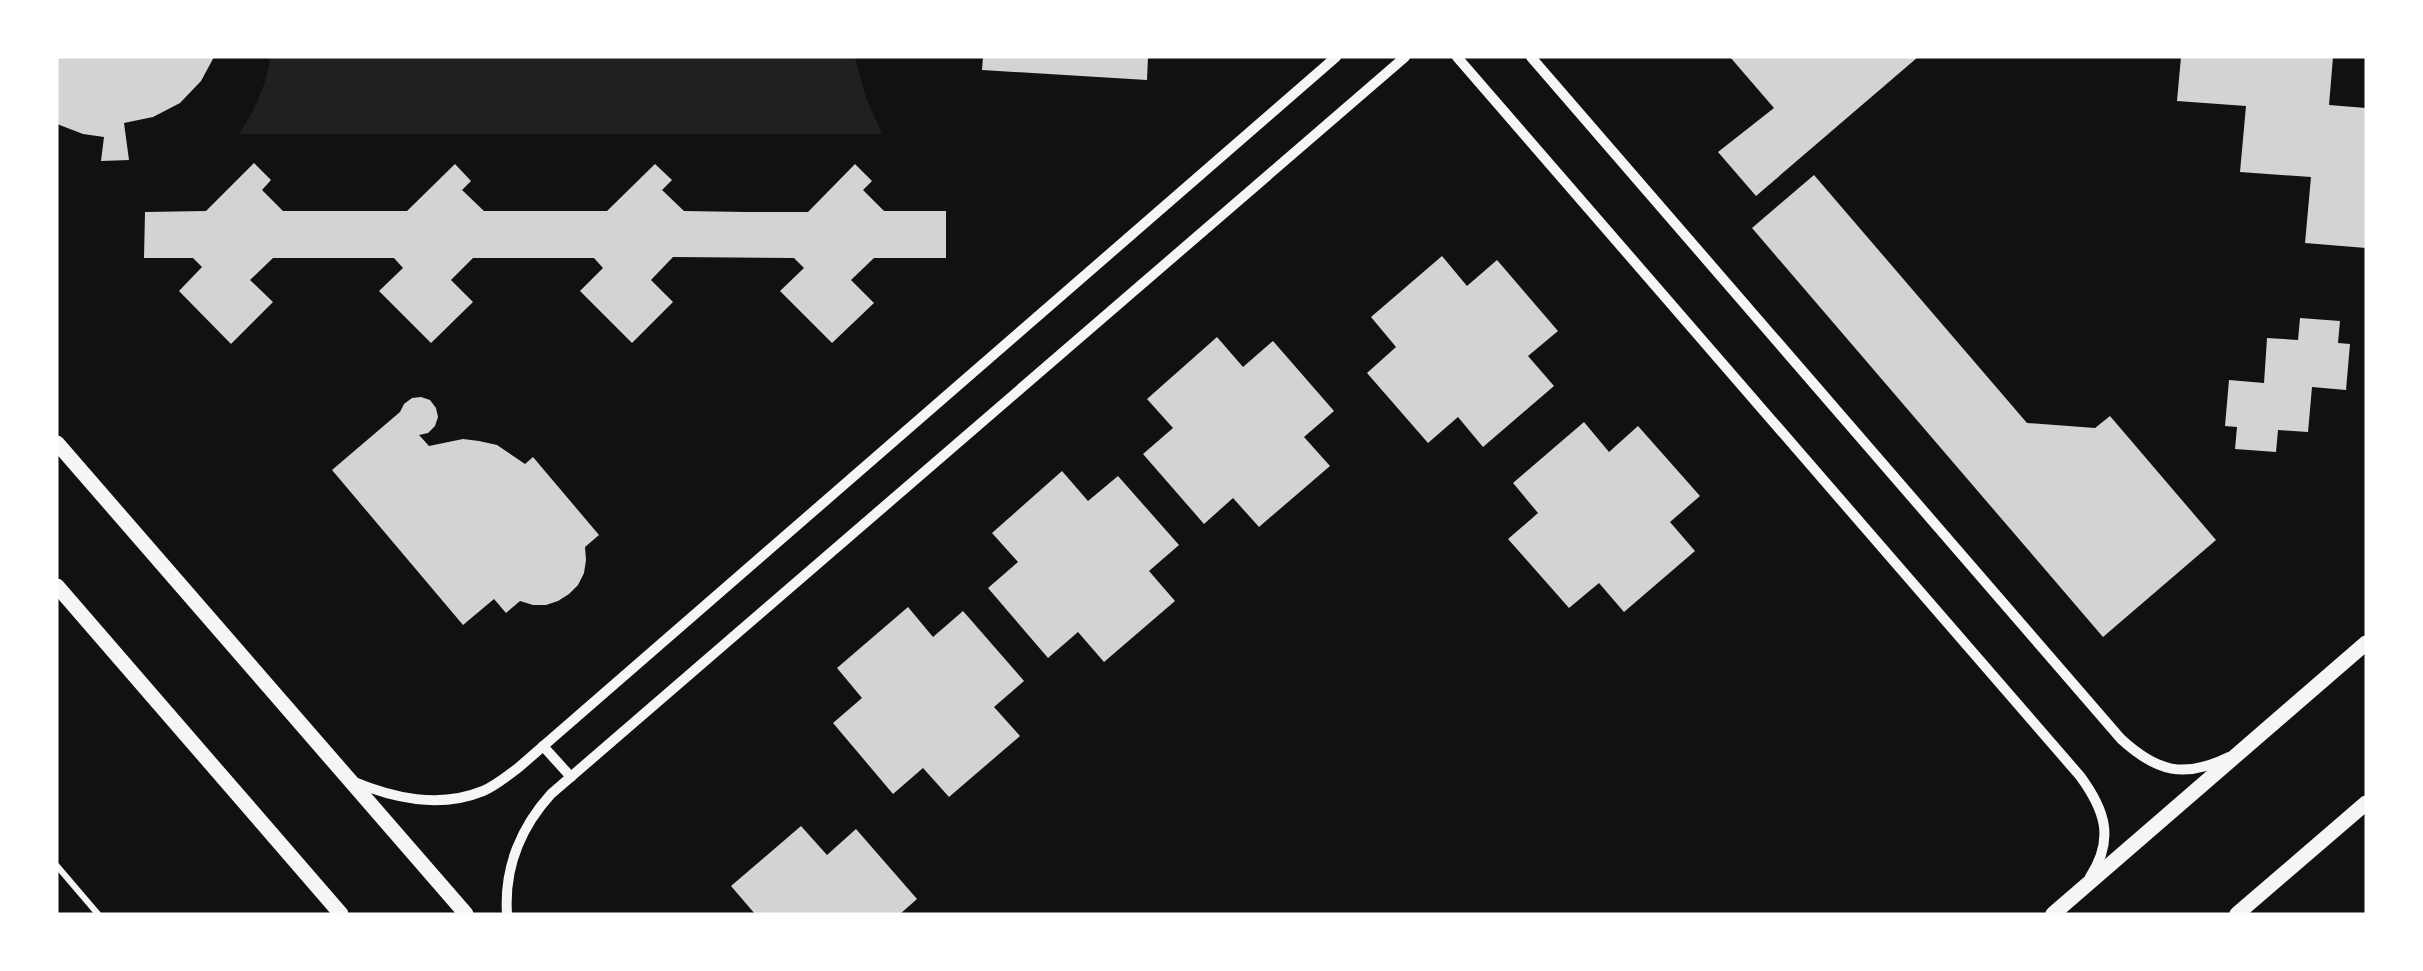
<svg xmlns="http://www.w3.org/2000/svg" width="2423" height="971" viewBox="0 0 2423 971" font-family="'Noto Sans',sans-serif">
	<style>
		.green { fill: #202020 }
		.building { fill: #d3d3d3 }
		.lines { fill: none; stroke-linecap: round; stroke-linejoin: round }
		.minor { stroke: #f5f5f5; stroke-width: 6 }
		.tertiary { stroke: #f5f5f5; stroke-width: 10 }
		.primary { stroke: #f5f5f5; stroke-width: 15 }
	</style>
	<rect width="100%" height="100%" fill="#111"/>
	<path class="green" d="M 270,57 L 855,57 L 866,98 L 882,134 L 239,134 C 254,110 267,86 270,57 Z"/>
	<g class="building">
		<path d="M 57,57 L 214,57 L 201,81 L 180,103 L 153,117 L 124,123 L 129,160 L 101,161 L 104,137 L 83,134 L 57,124 Z"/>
		<path d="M 983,57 L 1148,57 L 1147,80 L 982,70 Z"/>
		<path d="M 1730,57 L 1918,57 L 1756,196 L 1718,152 L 1774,108 Z"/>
		<path d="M 2181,57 L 2333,57 L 2329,105 L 2366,108 L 2366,248 L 2305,243 L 2311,177 L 2240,172 L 2246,106 L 2177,101 Z"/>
		<path d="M 254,163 L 271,180 L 262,190 L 283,211 L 407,211 L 455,164 L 471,181 L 462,190 L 484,211 L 607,211 L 655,164 L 672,180 L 662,190 L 684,211 L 746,212 L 808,212 L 855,164 L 872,181 L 863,190 L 884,211 L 946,211 L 946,258 L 874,258 L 851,280 L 874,303 L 832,343 L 780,291 L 804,268 L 794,258 L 673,257 L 651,280 L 673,302 L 632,343 L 580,291 L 603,268 L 594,258 L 473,258 L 451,280 L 473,302 L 431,343 L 379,291 L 403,268 L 394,258 L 273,258 L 250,280 L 273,302 L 231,344 L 179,291 L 202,267 L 193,258 L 144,258 L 145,212 L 206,211 Z"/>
		<path d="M 1814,175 L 2027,423 L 2095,428 L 2110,416 L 2216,540 L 2103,637 L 1752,228 Z"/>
		<path d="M 1442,256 L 1467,286 L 1497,260 L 1558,331 L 1528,356 L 1554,386 L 1483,447 L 1458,417 L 1428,443 L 1367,373 L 1396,347 L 1371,317 Z"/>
		<path d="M 2300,318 L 2340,321 L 2338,343 L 2350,344 L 2346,390 L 2312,387 L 2308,432 L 2278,430 L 2276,452 L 2235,449 L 2237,427 L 2225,426 L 2229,380 L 2264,383 L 2267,338 L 2298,340 Z"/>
		<path d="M 1217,337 L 1243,367 L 1273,341 L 1334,411 L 1304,437 L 1330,466 L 1259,527 L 1233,498 L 1204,524 L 1143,454 L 1173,428 L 1147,399 Z"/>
		<path d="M 421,397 L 430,400 L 436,408 L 438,417 L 435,426 L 428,433 L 419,435 L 429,446 L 463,439 L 479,441 L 497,445 L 525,464 L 533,457 L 599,535 L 585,547 L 586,560 L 584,573 L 578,585 L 569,594 L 558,601 L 546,605 L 533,605 L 520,601 L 506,613 L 494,599 L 463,625 L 332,470 L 400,412 L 404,404 L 412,398 Z"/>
		<path d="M 1584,422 L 1609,452 L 1638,426 L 1700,496 L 1670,522 L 1695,551 L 1624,612 L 1599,583 L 1569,608 L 1508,539 L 1538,513 L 1513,483 Z"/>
		<path d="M 1062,471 L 1088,501 L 1118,476 L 1179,545 L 1149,571 L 1175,601 L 1104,662 L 1078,632 L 1048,658 L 988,588 L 1018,562 L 992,533 Z"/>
		<path d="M 908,607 L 933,637 L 963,611 L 1024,681 L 994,707 L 1020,736 L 949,797 L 923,768 L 893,794 L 833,723 L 862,698 L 837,668 Z"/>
		<path d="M 801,826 L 827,855 L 856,829 L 917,899 L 900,914 L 755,914 L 731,886 Z"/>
	</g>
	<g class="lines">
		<path class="minor" d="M 57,866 L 98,914"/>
		<g class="tertiary">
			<path d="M 1457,57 L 2080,776 C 2105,810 2115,839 2090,877"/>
			<path d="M 1531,57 L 2121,739 C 2157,772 2184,779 2229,757"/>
			<path d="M 543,746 L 571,777"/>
			<path d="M 352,781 C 393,798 439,809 483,791 C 495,786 507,776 518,768 L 1336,57"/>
			<path d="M 507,914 C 504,868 521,827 551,794 L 1405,57"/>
		</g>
		<g class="primary">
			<path d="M 57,443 L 466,914"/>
			<path d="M 57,586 L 341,914"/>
			<path d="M 2053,914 L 2366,643"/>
			<path d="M 2237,914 L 2366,803"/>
		</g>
	</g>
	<rect width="2423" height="971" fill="none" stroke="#ffffff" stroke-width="117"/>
</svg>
